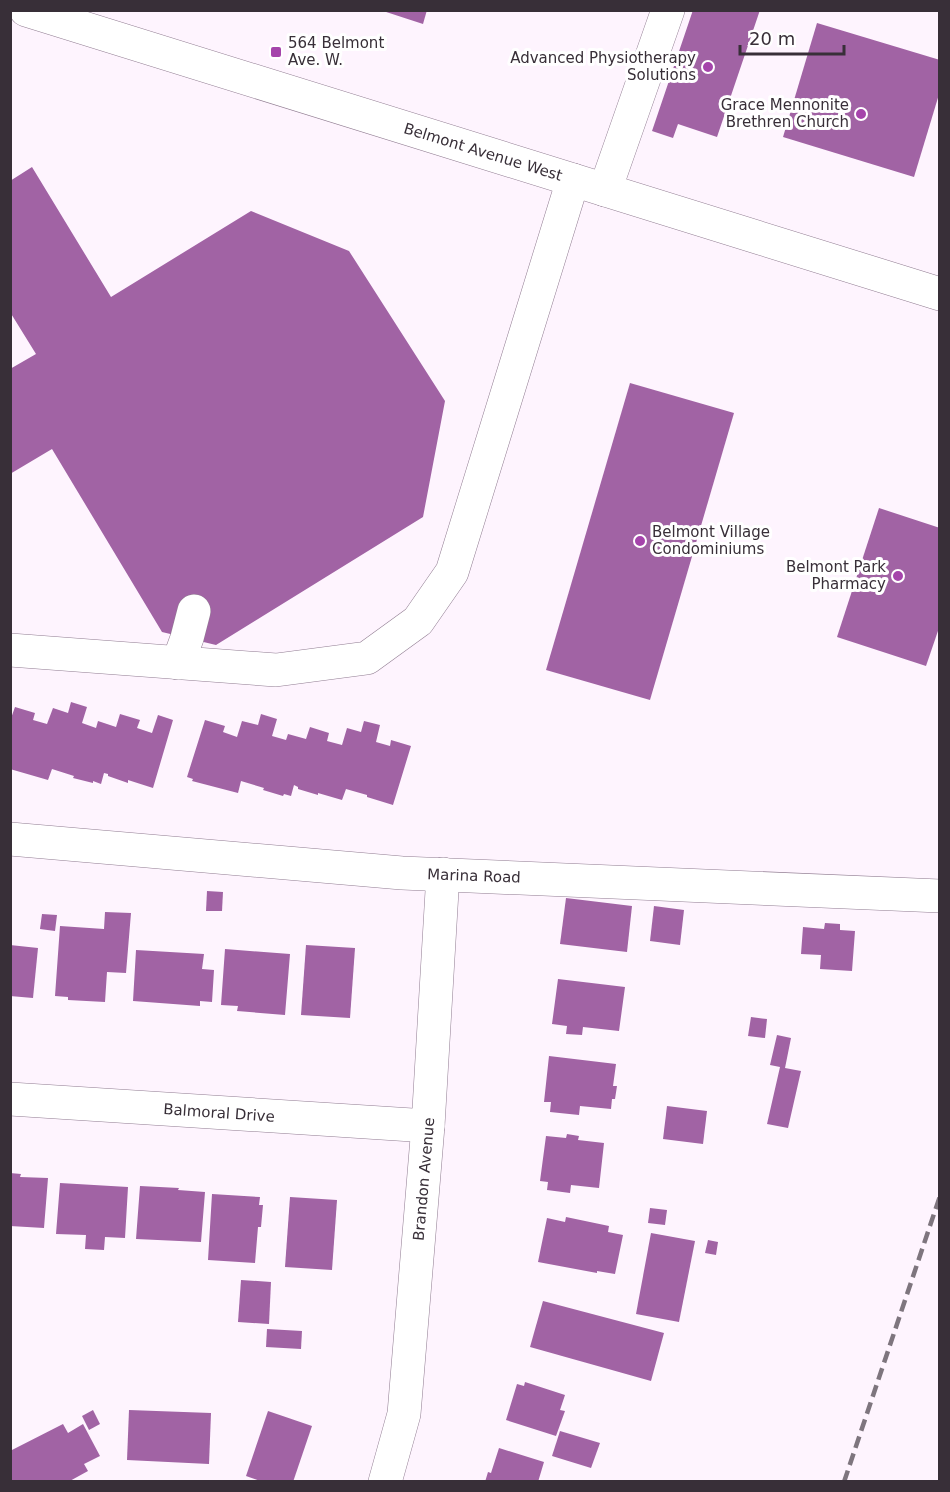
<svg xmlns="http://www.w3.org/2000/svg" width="950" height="1492" viewBox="0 0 950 1492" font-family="'DejaVu Sans',sans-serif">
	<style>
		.building { fill: #a163a4 }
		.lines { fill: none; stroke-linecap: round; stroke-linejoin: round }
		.minor-casing { stroke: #917d92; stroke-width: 34 }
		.minor { stroke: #fff; stroke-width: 33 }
		.rail { stroke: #7e757e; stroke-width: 4.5; stroke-dasharray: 12 6; stroke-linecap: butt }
		.poi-dot { fill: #a544ab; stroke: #fff; stroke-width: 2 }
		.labels { text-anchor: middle; stroke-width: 6; stroke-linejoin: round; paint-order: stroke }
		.poi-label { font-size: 15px; fill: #382f38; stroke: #fff; text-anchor: end }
		.street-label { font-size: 15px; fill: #382f38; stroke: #fff }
	</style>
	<rect width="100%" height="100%" fill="#fef4fe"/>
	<g class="building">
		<path d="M 380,10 L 427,10 L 423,24 Z"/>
		<path d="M 693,10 L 760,10 L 717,137 L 678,124 L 673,138 L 652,131 Z"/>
		<path d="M 817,23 L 940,60 L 940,91 L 914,177 L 783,137 Z"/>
		<path d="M 32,167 L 111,297 L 251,211 L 349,251 L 445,401 L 423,517 L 216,645 L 162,632 L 52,449 L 10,474 L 10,369 L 36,354 L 10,312 L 10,181 Z"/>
		<path d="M 630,383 L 734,413 L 650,700 L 546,670 Z"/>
		<path d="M 879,508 L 940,528 L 940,625 L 926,666 L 837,637 Z"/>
		<path d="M 71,702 L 87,707 L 82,723 L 96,728 L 98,721 L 116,727 L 120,714 L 140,720 L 137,728 L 152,733 L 158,715 L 173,720 L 153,788 L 128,780 L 128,783 L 108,776 L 108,774 L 104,773 L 101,784 L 93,781 L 93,783 L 73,778 L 74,776 L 52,769 L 48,780 L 10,769 L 10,721 L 15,707 L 35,713 L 33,720 L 47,724 L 53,708 L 68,713 Z"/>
		<path d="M 261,714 L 277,719 L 272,736 L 286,740 L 288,734 L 306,739 L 310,727 L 329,733 L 327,741 L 342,745 L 347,728 L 361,732 L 364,721 L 380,725 L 376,742 L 390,746 L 391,740 L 411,746 L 393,805 L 367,797 L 367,795 L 346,789 L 342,800 L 318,793 L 318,795 L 298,789 L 298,787 L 294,785 L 291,796 L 284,794 L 283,796 L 263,790 L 264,788 L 241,781 L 238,793 L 192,781 L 193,779 L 187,777 L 205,720 L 225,726 L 223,732 L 237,737 L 242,721 L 258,725 Z"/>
		<path d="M 207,891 L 223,892 L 222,911 L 206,911 Z"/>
		<path d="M 566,898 L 632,906 L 627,952 L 560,944 Z"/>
		<path d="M 654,906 L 684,910 L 680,945 L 650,941 Z"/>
		<path d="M 105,912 L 131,913 L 126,973 L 107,972 L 105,1002 L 68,1000 L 68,997 L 55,996 L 60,926 L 104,929 Z"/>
		<path d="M 42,914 L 57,915 L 55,931 L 40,929 Z"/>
		<path d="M 825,923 L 840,924 L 840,930 L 855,931 L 852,971 L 820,969 L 821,955 L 801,954 L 803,927 L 824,929 Z"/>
		<path d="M 10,945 L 38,948 L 33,998 L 10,996 Z"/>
		<path d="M 306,945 L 355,948 L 350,1018 L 301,1015 Z"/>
		<path d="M 225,949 L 290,954 L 285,1015 L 237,1011 L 238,1006 L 221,1005 Z"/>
		<path d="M 136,950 L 204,954 L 202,969 L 214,970 L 212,1002 L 200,1001 L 200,1006 L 133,1001 Z"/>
		<path d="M 558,979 L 625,987 L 619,1031 L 583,1027 L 582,1035 L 566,1034 L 567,1026 L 552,1024 Z"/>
		<path d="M 751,1017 L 767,1019 L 765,1038 L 748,1036 Z"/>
		<path d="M 777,1035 L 791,1038 L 785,1068 L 801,1071 L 788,1128 L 767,1124 L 780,1067 L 770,1065 Z"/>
		<path d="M 549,1056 L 616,1064 L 613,1086 L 617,1086 L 615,1099 L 612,1099 L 611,1109 L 580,1106 L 579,1115 L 550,1112 L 551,1102 L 544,1102 Z"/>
		<path d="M 667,1106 L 707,1111 L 703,1144 L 663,1139 Z"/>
		<path d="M 567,1134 L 579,1136 L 578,1140 L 604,1143 L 599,1188 L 571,1185 L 570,1193 L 547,1190 L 548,1182 L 540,1181 L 546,1136 L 566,1138 Z"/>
		<path d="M 10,1173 L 21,1174 L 20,1177 L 48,1178 L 44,1228 L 10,1226 Z"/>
		<path d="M 60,1183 L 128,1187 L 125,1238 L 105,1237 L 104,1250 L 85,1249 L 86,1235 L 56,1234 Z"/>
		<path d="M 140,1186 L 179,1188 L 178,1190 L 205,1192 L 201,1242 L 136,1239 Z"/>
		<path d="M 212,1194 L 260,1197 L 259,1205 L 263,1205 L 261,1227 L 258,1227 L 255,1263 L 208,1260 Z"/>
		<path d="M 290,1197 L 337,1200 L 332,1270 L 285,1267 Z"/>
		<path d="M 650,1208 L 667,1210 L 665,1225 L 648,1223 Z"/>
		<path d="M 566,1217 L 609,1226 L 608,1232 L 623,1235 L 615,1274 L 597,1271 L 597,1273 L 538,1262 L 547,1218 L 565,1222 Z"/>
		<path d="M 651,1233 L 695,1241 L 679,1322 L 636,1314 Z"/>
		<path d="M 708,1240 L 718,1242 L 716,1255 L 705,1253 Z"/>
		<path d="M 241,1280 L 271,1282 L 269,1324 L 238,1322 Z"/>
		<path d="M 543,1301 L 664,1333 L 651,1381 L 530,1347 Z"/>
		<path d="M 267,1329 L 302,1331 L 301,1349 L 266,1347 Z"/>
		<path d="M 525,1382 L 565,1395 L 560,1410 L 565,1411 L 556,1436 L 506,1420 L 517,1384 L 524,1386 Z"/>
		<path d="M 93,1410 L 100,1424 L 89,1430 L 82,1416 Z"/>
		<path d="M 129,1410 L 211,1413 L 209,1464 L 127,1460 Z"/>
		<path d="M 268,1411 L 312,1426 L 293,1482 L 263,1482 L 246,1476 Z"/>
		<path d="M 63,1424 L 68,1433 L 83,1424 L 100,1456 L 84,1464 L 88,1471 L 68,1482 L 10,1482 L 10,1451 Z"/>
		<path d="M 560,1431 L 600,1443 L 591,1468 L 552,1456 Z"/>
		<path d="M 499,1448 L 544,1462 L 538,1482 L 485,1482 L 488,1472 L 491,1473 Z"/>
	</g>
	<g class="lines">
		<g class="minor-casing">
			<g id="minor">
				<path d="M 26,10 L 940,294"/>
				<path d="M 605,190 L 668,10"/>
				<path d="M 10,650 L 276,670 L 367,658 L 418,621 L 452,572 L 573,180"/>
				<path d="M 178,663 L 187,638 L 194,611"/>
				<path d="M 10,839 L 402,873 L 940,896"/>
				<path d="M 10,1099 L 428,1126"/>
				<path d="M 385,1482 L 404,1414 L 428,1126 L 443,874"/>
			</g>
		</g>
		<use href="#minor" class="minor"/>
		<path class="rail" d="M 844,1482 L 940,1196"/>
	</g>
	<g class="poi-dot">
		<rect x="270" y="46" width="12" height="12" rx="3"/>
		<circle cx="708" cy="67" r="6"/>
		<circle cx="861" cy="114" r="6"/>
		<circle cx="640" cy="541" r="6"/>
		<circle cx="898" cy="576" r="6"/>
	</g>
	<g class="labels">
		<g class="poi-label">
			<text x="288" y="48" text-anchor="start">564 Belmont<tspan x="288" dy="17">Ave. W.</tspan></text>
			<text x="696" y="63">Advanced Physiotherapy<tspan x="696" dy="17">Solutions</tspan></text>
			<text x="849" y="110">Grace Mennonite<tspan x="849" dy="17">Brethren Church</tspan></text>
			<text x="652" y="537" text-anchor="start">Belmont Village<tspan x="652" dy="17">Condominiums</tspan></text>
			<text x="886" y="572">Belmont Park<tspan x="886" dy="17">Pharmacy</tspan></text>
		</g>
		<g class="street-label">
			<text transform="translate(483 152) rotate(17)" y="5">Belmont Avenue West</text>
			<text transform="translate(474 876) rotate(2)" y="5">Marina Road</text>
			<text transform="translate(219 1113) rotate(4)" y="5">Balmoral Drive</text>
			<text transform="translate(424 1179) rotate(-85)" y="5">Brandon Avenue</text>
		</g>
	</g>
	<rect width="950" height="1492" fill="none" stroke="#382f38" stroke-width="24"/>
	<path d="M740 45v9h104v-9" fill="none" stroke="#382f38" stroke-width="3"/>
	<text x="749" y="45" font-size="18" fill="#382f38" stroke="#ffffff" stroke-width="4.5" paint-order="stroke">20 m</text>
</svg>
